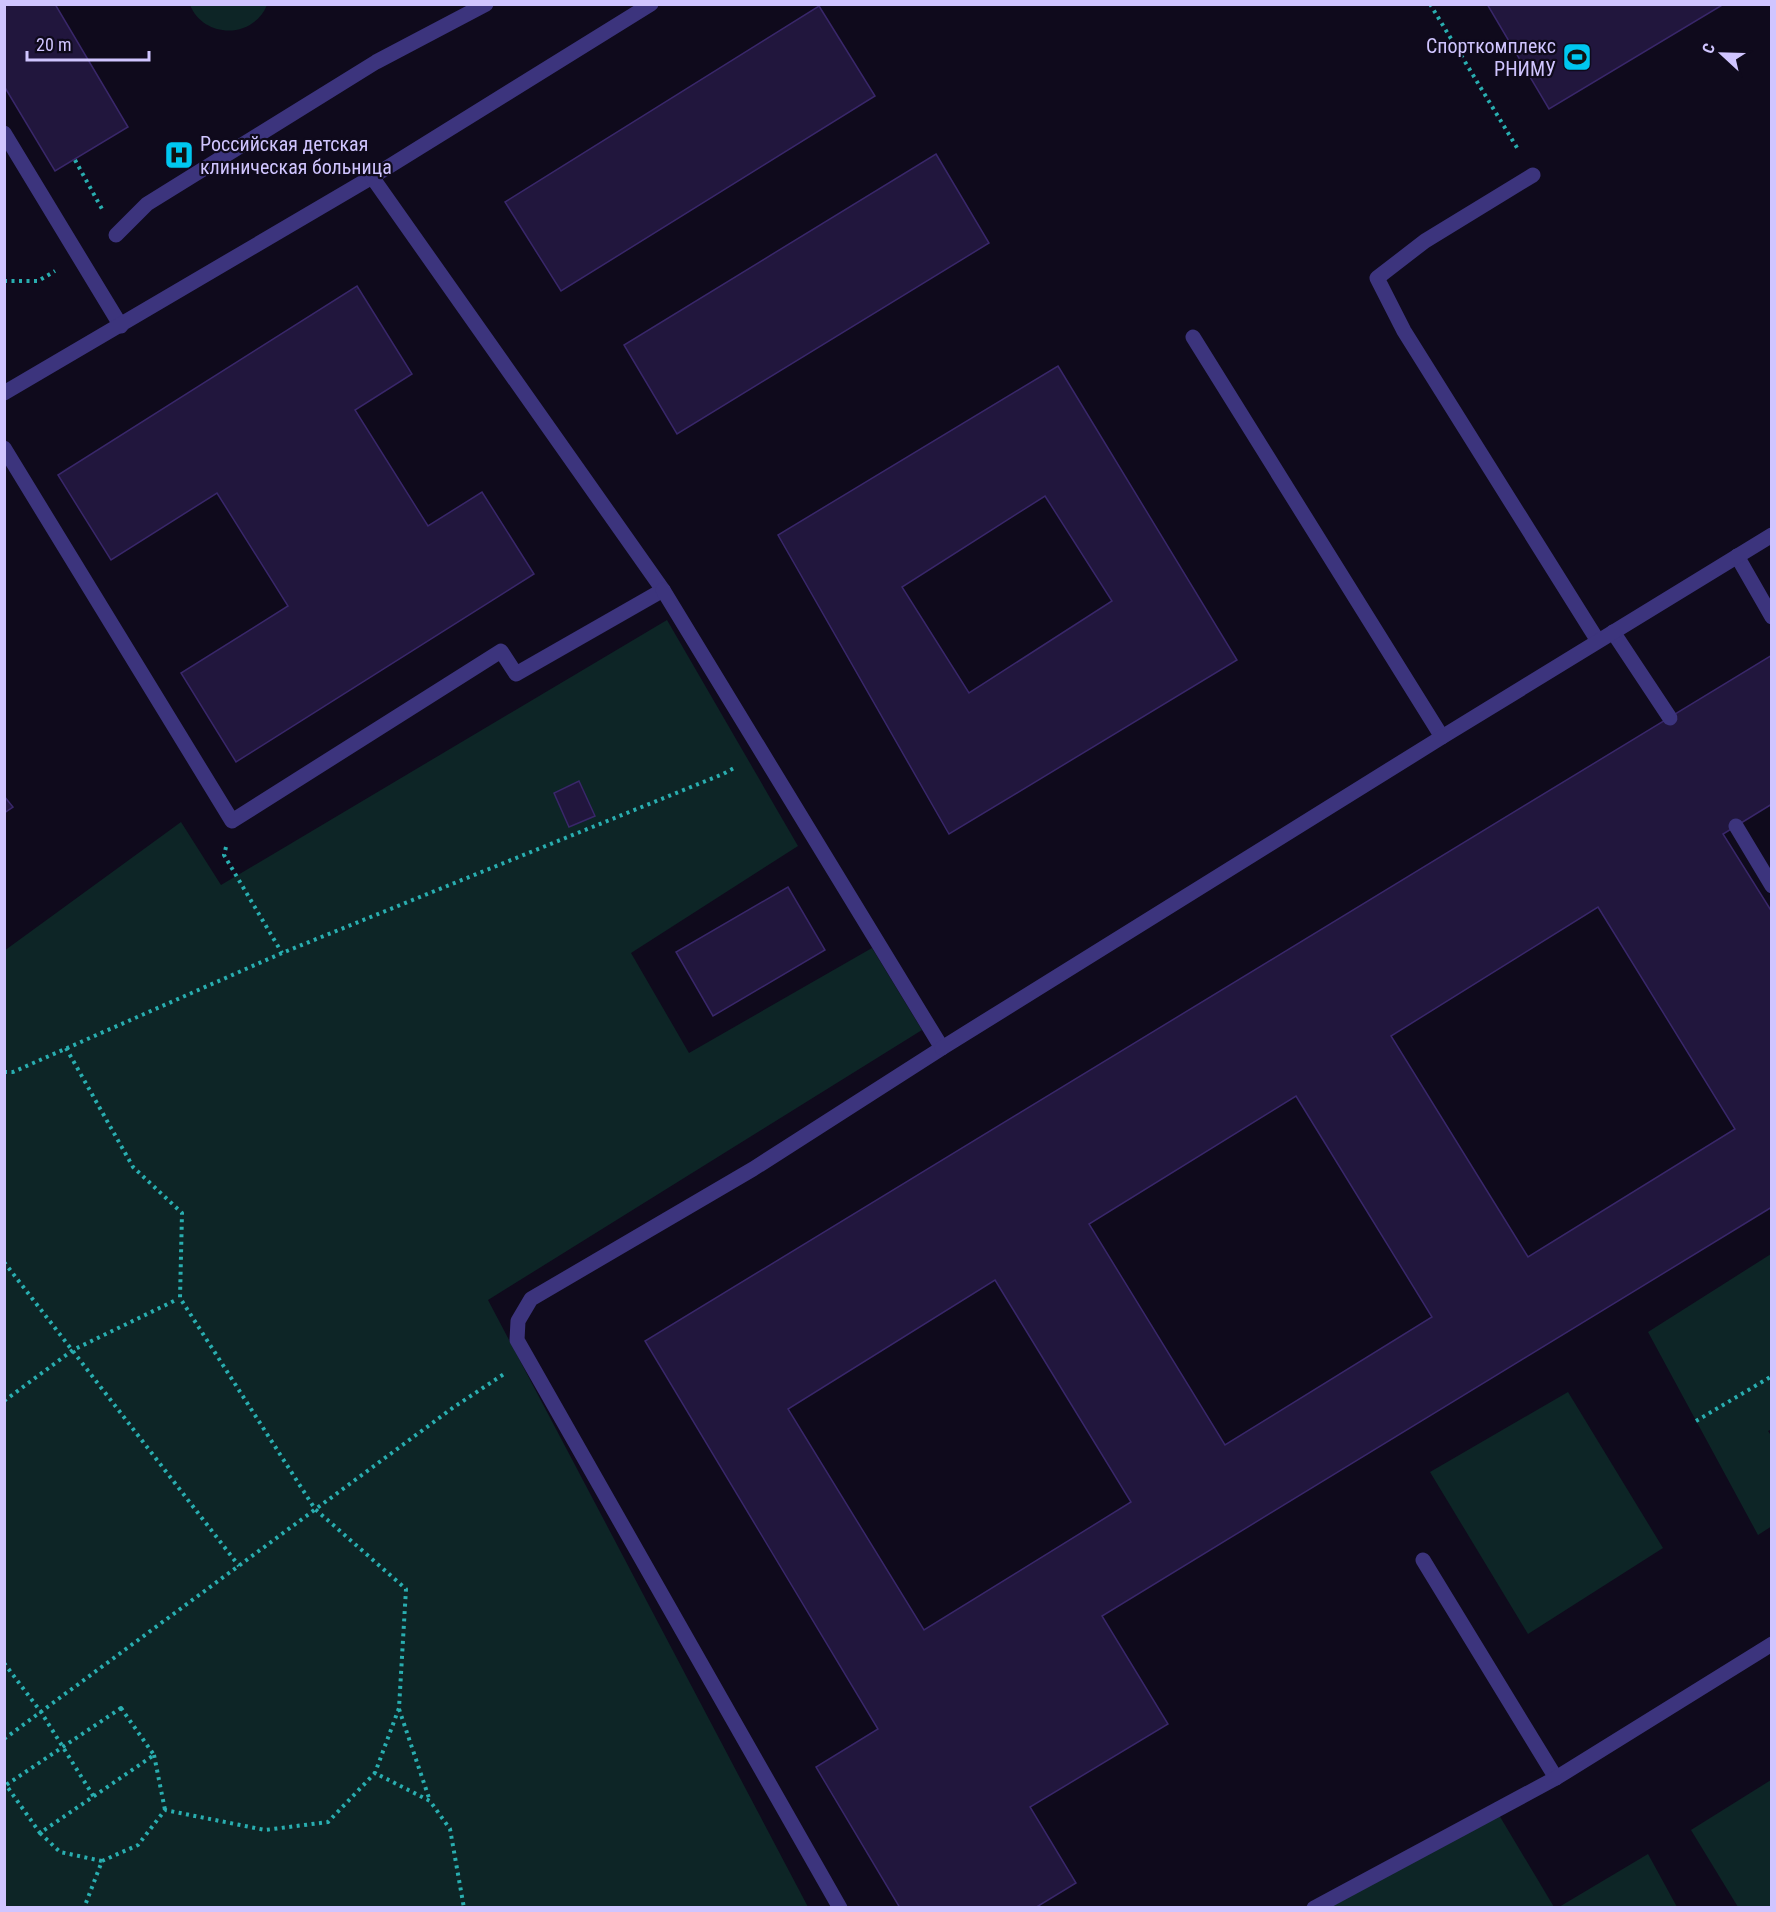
<svg xmlns="http://www.w3.org/2000/svg" width="1776" height="1912" viewBox="0 0 1776 1912" font-family="'Roboto Condensed',sans-serif">
	<style>
		.green { fill: #0d2526 }
		.building { fill: #21163d; stroke: #39276a; stroke-width: 1.5; fill-rule: evenodd }
		.lines { fill: none; stroke-linecap: round; stroke-linejoin: round }
		.path { stroke: #29aeb0; stroke-width: 4; stroke-dasharray: 3 4.5; stroke-linecap: butt }
		.lane { stroke: #3c347d; stroke-width: 15 }
		.labels { text-anchor: middle; stroke-width: 4.5; stroke-linejoin: round; paint-order: stroke }
		.poi-label { font-size: 20px; fill: #d0c5ff; stroke: #0f0a1c; text-anchor: end }
	</style>
	<rect width="100%" height="100%" fill="#0f0a1c"/>
	<g class="green">
		<path d="M 190,5 L 267,5 C 253,39 204,39 190,5 Z"/>
		<path d="M 667,620 L 798,846 L 631,953 L 689,1053 L 872,948 L 922,1030 L 488,1300 L 808,1907 L 5,1907 L 4,951 L 181,822 L 221,885 Z"/>
		<path d="M 1771,1254 L 1772,1429 L 1768,1431 L 1772,1437 L 1772,1526 L 1758,1535 L 1648,1332 Z"/>
		<path d="M 1568,1392 L 1663,1548 L 1528,1634 L 1430,1472 Z"/>
		<path d="M 1771,1780 L 1771,1907 L 1738,1907 L 1691,1830 Z"/>
		<path d="M 1493,1805 L 1554,1907 L 1321,1908 Z"/>
		<path d="M 1648,1854 L 1677,1907 L 1559,1907 Z"/>
	</g>
	<g class="building">
		<path d="M 4,4 L 55,4 L 128,127 L 55,171 L 4,86 Z"/>
		<path d="M 1487,4 L 1724,4 L 1549,109 Z"/>
		<path d="M 819,6 L 875,96 L 561,291 L 505,202 Z"/>
		<path d="M 936,154 L 989,243 L 677,434 L 624,345 Z"/>
		<path d="M 357,286 L 412,374 L 355,410 L 428,526 L 482,492 L 534,574 L 236,762 L 181,673 L 288,606 L 217,493 L 111,560 L 58,475 Z"/>
		<path d="M 1058,366 L 1237,660 L 949,834 L 778,535 ZM 1045,496 L 1112,601 L 969,693 L 902,587 Z"/>
		<path d="M 1772,655 L 1772,804 L 1723,834 L 1772,912 L 1772,1207 L 1102,1616 L 1168,1724 L 1030,1807 L 1076,1883 L 1035,1908 L 900,1908 L 816,1767 L 878,1729 L 645,1341 ZM 1598,907 L 1735,1129 L 1528,1257 L 1391,1036 ZM 1296,1096 L 1432,1317 L 1225,1445 L 1089,1224 ZM 995,1280 L 1131,1502 L 924,1630 L 788,1409 Z"/>
		<path d="M 579,781 L 595,816 L 569,827 L 554,793 Z"/>
		<path d="M 4,796 L 13,807 L 4,813 Z"/>
		<path d="M 788,887 L 825,950 L 713,1016 L 676,952 Z"/>
	</g>
	<g class="lines">
		<g class="path">
			<path d="M 1430,4 L 1519,151"/>
			<path d="M 75,160 L 102,209"/>
			<path d="M 4,281 L 38,281 L 55,271"/>
			<path d="M 226,847 L 224,855 L 282,953"/>
			<path d="M 66,1048 L 133,1167 L 182,1213 L 180,1298 L 315,1509 L 406,1589 L 399,1708 L 375,1773"/>
			<path d="M 4,1072 L 13,1072 L 282,953 L 723,774 L 736,767"/>
			<path d="M 4,1262 L 239,1566"/>
			<path d="M 4,1401 L 73,1350 L 176,1300"/>
			<path d="M 1696,1421 L 1772,1376"/>
			<path d="M 4,1663 L 41,1712 L 94,1797"/>
			<path d="M 121,1708 L 154,1755 L 40,1833 L 6,1785 Z"/>
			<path d="M 399,1709 L 430,1801"/>
			<path d="M 4,1739 L 454,1407 L 504,1374"/>
			<path d="M 154,1755 L 165,1810"/>
			<path d="M 40,1833 L 60,1852 L 102,1861 L 84,1908"/>
			<path d="M 102,1861 L 138,1845 L 165,1810 L 265,1830 L 328,1822 L 375,1773 L 430,1801 L 450,1829 L 464,1908"/>
		</g>
		<g class="lane">
			<path d="M 4,133 L 121,326"/>
			<path d="M 1533,175 L 1425,241 L 1377,278 L 1404,331 L 1598,641"/>
			<path d="M 116,235 L 147,204 L 376,62 L 486,4"/>
			<path d="M 1193,337 L 1442,737"/>
			<path d="M 4,393 L 372,177 L 651,4"/>
			<path d="M 4,448 L 232,821 L 501,651 L 516,674 L 663,590 L 372,177"/>
			<path d="M 1737,556 L 1772,617"/>
			<path d="M 663,590 L 942,1048 L 753,1169 L 531,1299 L 518,1321 L 517,1340 L 840,1908"/>
			<path d="M 1613,632 L 1670,718"/>
			<path d="M 1736,826 L 1772,886"/>
			<path d="M 942,1048 L 1442,737 L 1772,535"/>
			<path d="M 1423,1560 L 1556,1778"/>
			<path d="M 1314,1908 L 1556,1778 L 1772,1644"/>
		</g>
	</g>
	<defs>
		<g id="stadium-square" transform="scale(1.5)"><rect x="-9" y="-9" width="18" height="18" rx="4" fill="#00c7f0" stroke="#0f0a1c"/><path d="M0-5a6.5 5 0 1 0 0 10a6.5 5 0 1 0 0-10ZM-3.5-1.8h7v3.6h-7Z" fill="#111"/></g>
		<g id="hospital-square" transform="scale(1.5)"><rect x="-9" y="-9" width="18" height="18" rx="4" fill="#00c7f0" stroke="#0f0a1c"/><path d="M-5-5h3v3.5h4V-5h3V5h-3V1.5h-4V5h-3Z" fill="#111"/></g>
	</defs>
	<g fill-rule="evenodd">
		<use href="#stadium-square" x="1577" y="57"/>
		<use href="#hospital-square" x="179" y="155"/>
	</g>
	<g class="labels">
		<g class="poi-label">
			<text x="1556" y="53">Спорткомплекс<tspan x="1556" dy="23">РНИМУ</tspan></text>
			<text x="200" y="151" text-anchor="start">Российская детская<tspan x="200" dy="23">клиническая больница</tspan></text>
		</g>
	</g>
	<rect width="1776" height="1912" fill="none" stroke="#d0c5ff" stroke-width="12"/>
	<g transform="translate(1722 54) rotate(292)" stroke="#0f0a1c" stroke-width="4.5" paint-order="stroke">
	<path d="M0-4.5L10 22L0 15L-10 22Z" fill="#d0c5ff"/>
	<text y="-9" font-size="16" font-weight="bold" text-anchor="middle" fill="#d0c5ff">С</text>
	</g>
	<path d="M27 51v9h122v-9" fill="none" stroke="#d0c5ff" stroke-width="3"/>
	<text x="36" y="51" font-size="18" fill="#d0c5ff" stroke="#0f0a1c" stroke-width="4.5" paint-order="stroke">20 m</text>
</svg>
